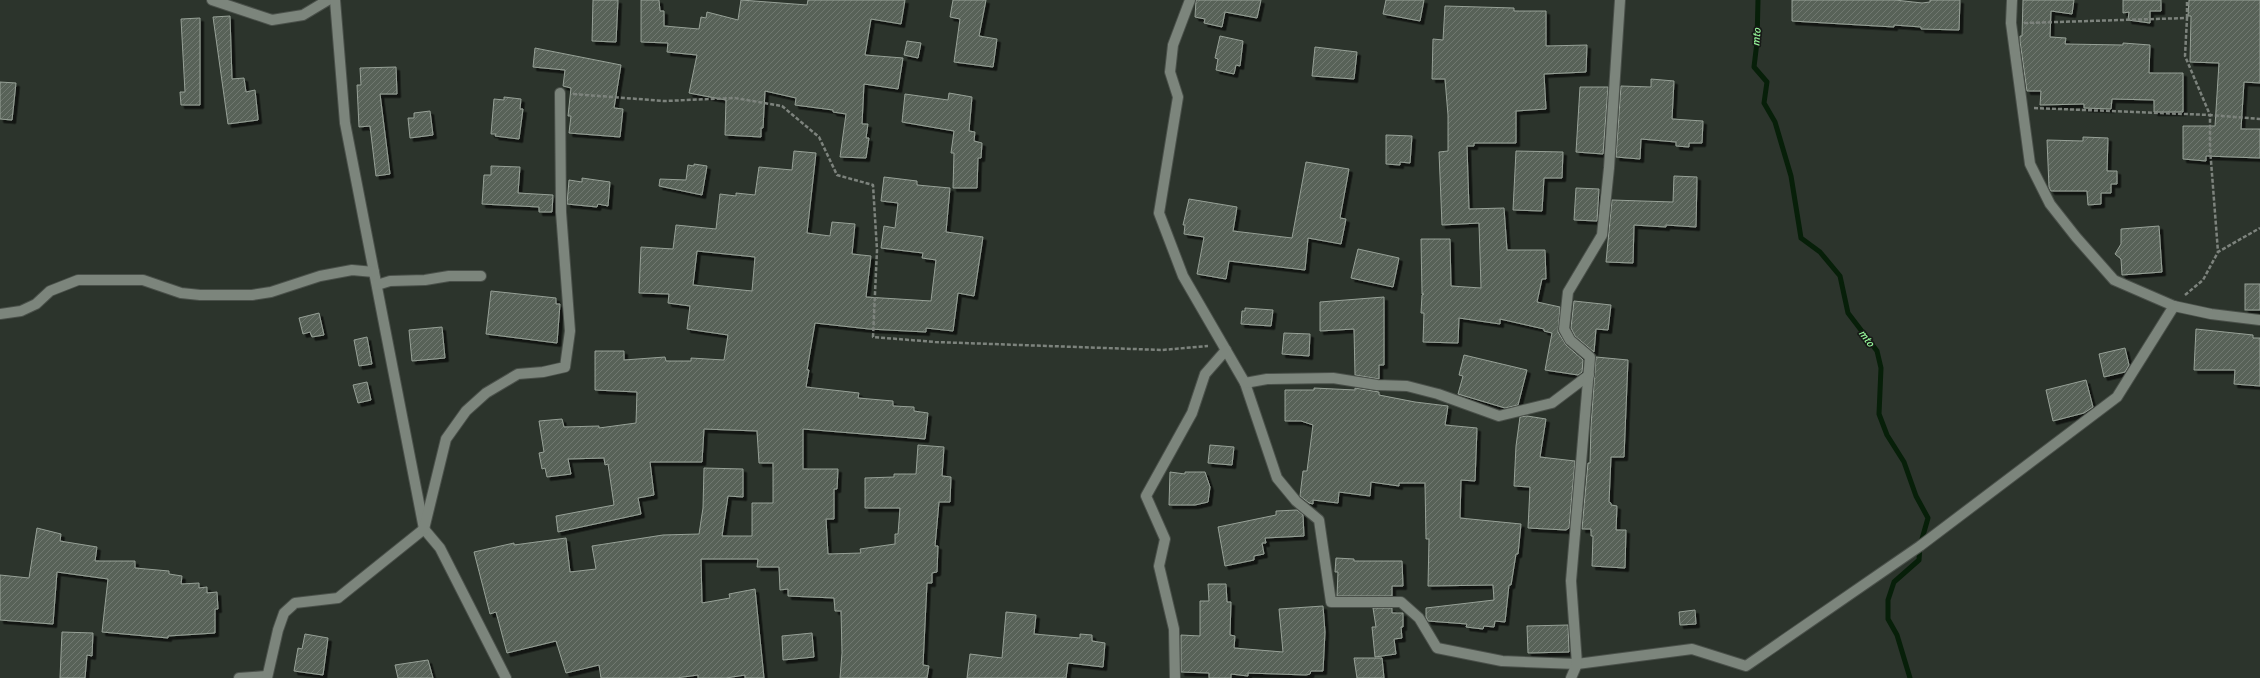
<svg xmlns="http://www.w3.org/2000/svg" width="2260" height="678" viewBox="0 0 2260 678" font-family="Signika,sans-serif">
	<style>
		.lines { fill: none; stroke-linecap: round; stroke-linejoin: round }
		.stream { stroke: #071f09; stroke-width: 5 }
		.building { fill: url(#building-hatch); stroke: #97a197; fill-rule: evenodd; filter: url(#shadow) }
		.minor-casing { stroke: #4a504a; stroke-width: 12 }
		.path { stroke: #7d837d; stroke-width: 2.5; stroke-dasharray: 4 2; stroke-linecap: butt }
		.minor { stroke: #7c857c; stroke-width: 10 }
		.labels { text-anchor: middle; stroke-width: 3.5; stroke-linejoin: round; paint-order: stroke }
		.water-label { font-size: 11px; font-style: italic; fill: #97fa9c; stroke: #171a17 }
	</style>
	<defs>
		<pattern id="building-hatch" width="6" height="6" patternUnits="userSpaceOnUse"><rect width="6" height="6" fill="#596259"/><path d="M-1 1l2-2M0 6l6-6M5 7l2-2" fill="none" stroke="#707870"/></pattern>
		<filter id="shadow"><feDropShadow dx="3.5" dy="3.5" stdDeviation="0" flood-color="#0009"/></filter>
	</defs>
	<rect width="100%" height="100%" fill="#2c342c"/>
	<g class="lines">
		<path class="stream" d="M 1758,0 L 1757,42 L 1754,67 L 1767,82 L 1764,103 L 1775,122 L 1791,176 L 1801,238 L 1820,252 L 1840,276 L 1848,313 L 1877,351 L 1881,368 L 1879,414 L 1887,435 L 1904,462 L 1916,496 L 1928,518 L 1920,546 L 1919,560 L 1894,582 L 1888,600 L 1888,619 L 1897,635 L 1910,678"/>
	</g>
	<g class="building">
		<path d="M 593,0 L 618,0 L 616,42 L 592,41 Z"/>
		<path d="M 641,0 L 659,0 L 660,11 L 664,11 L 664,26 L 699,29 L 701,17 L 706,18 L 707,12 L 738,20 L 741,0 L 807,5 L 808,0 L 905,0 L 901,24 L 871,19 L 865,55 L 903,58 L 898,89 L 864,84 L 862,124 L 868,124 L 866,138 L 869,138 L 866,158 L 840,157 L 846,114 L 833,112 L 833,110 L 795,105 L 796,98 L 765,91 L 763,128 L 761,128 L 761,137 L 725,135 L 726,100 L 689,93 L 697,55 L 667,52 L 668,43 L 641,42 Z"/>
		<path d="M 953,0 L 986,0 L 979,36 L 997,39 L 993,67 L 954,62 L 960,19 L 950,17 Z"/>
		<path d="M 1196,0 L 1261,0 L 1257,18 L 1225,12 L 1222,27 L 1204,23 L 1205,19 L 1195,17 Z"/>
		<path d="M 1386,0 L 1424,0 L 1420,21 L 1383,14 Z"/>
		<path d="M 1792,0 L 1895,0 L 1922,3 L 1930,2 L 1930,0 L 1960,0 L 1959,30 L 1921,29 L 1921,27 L 1894,25 L 1894,27 L 1792,21 Z"/>
		<path d="M 2023,0 L 2074,0 L 2072,14 L 2051,11 L 2050,37 L 2066,38 L 2065,44 L 2123,45 L 2123,43 L 2150,45 L 2149,73 L 2183,73 L 2183,112 L 2154,112 L 2154,100 L 2112,99 L 2111,109 L 2084,108 L 2084,104 L 2040,105 L 2041,91 L 2027,91 L 2020,41 L 2020,36 L 2022,36 Z"/>
		<path d="M 2123,0 L 2161,0 L 2161,11 L 2150,11 L 2150,23 L 2128,20 L 2129,12 L 2123,13 Z"/>
		<path d="M 2189,0 L 2260,0 L 2260,83 L 2244,82 L 2241,129 L 2260,129 L 2260,158 L 2206,156 L 2206,161 L 2183,159 L 2183,126 L 2215,126 L 2219,63 L 2190,62 L 2191,16 L 2188,16 Z"/>
		<path d="M 1445,6 L 1514,8 L 1514,11 L 1546,11 L 1546,46 L 1587,45 L 1586,72 L 1544,74 L 1546,109 L 1516,111 L 1516,143 L 1474,143 L 1474,146 L 1467,146 L 1469,209 L 1504,208 L 1507,250 L 1545,250 L 1546,279 L 1542,279 L 1537,302 L 1560,307 L 1558,332 L 1566,345 L 1583,360 L 1582,372 L 1578,375 L 1545,370 L 1552,333 L 1544,331 L 1544,329 L 1500,319 L 1500,324 L 1459,318 L 1458,343 L 1423,342 L 1424,313 L 1421,313 L 1422,295 L 1424,294 L 1422,294 L 1421,239 L 1450,239 L 1451,286 L 1481,288 L 1479,223 L 1442,225 L 1439,152 L 1448,151 L 1448,115 L 1445,79 L 1432,79 L 1433,39 L 1443,40 Z"/>
		<path d="M 230,16 L 232,79 L 244,78 L 246,92 L 255,90 L 258,118 L 258,120 L 228,124 L 213,17 Z"/>
		<path d="M 200,18 L 200,105 L 181,105 L 180,92 L 185,92 L 181,19 Z"/>
		<path d="M 1220,36 L 1243,41 L 1240,66 L 1236,65 L 1234,74 L 1216,70 L 1218,59 L 1215,58 Z"/>
		<path d="M 907,41 L 921,43 L 918,58 L 904,55 Z"/>
		<path d="M 1315,47 L 1357,52 L 1354,79 L 1312,76 Z"/>
		<path d="M 535,48 L 621,65 L 614,108 L 623,109 L 620,137 L 569,133 L 571,116 L 568,116 L 571,88 L 563,86 L 565,70 L 533,67 Z"/>
		<path d="M 396,67 L 397,94 L 380,94 L 390,174 L 376,176 L 370,126 L 359,127 L 357,85 L 361,85 L 360,68 Z"/>
		<path d="M 1651,79 L 1674,81 L 1672,119 L 1703,121 L 1702,143 L 1689,143 L 1689,147 L 1676,146 L 1676,142 L 1641,139 L 1640,159 L 1616,157 L 1621,86 L 1651,87 Z"/>
		<path d="M 0,82 L 16,83 L 12,120 L 0,119 Z"/>
		<path d="M 1580,87 L 1608,87 L 1603,154 L 1576,152 Z"/>
		<path d="M 949,93 L 972,97 L 969,131 L 975,132 L 974,141 L 982,143 L 981,158 L 978,158 L 977,188 L 953,188 L 954,153 L 951,153 L 954,131 L 902,122 L 905,94 L 948,100 Z"/>
		<path d="M 504,97 L 521,99 L 520,109 L 523,109 L 519,139 L 495,136 L 496,134 L 491,134 L 494,99 L 504,100 Z"/>
		<path d="M 430,111 L 433,135 L 410,138 L 408,118 L 414,118 L 414,113 Z"/>
		<path d="M 1386,135 L 1412,136 L 1410,163 L 1400,162 L 1400,165 L 1386,164 Z"/>
		<path d="M 2083,137 L 2108,138 L 2107,171 L 2117,171 L 2117,184 L 2111,184 L 2111,193 L 2101,193 L 2101,204 L 2088,205 L 2087,191 L 2051,191 L 2049,187 L 2047,140 L 2083,141 Z"/>
		<path d="M 794,151 L 816,153 L 807,233 L 830,236 L 832,222 L 855,224 L 852,254 L 871,256 L 866,297 L 931,301 L 936,260 L 922,258 L 923,253 L 881,248 L 884,226 L 895,228 L 898,203 L 881,201 L 884,177 L 917,181 L 917,185 L 950,188 L 946,232 L 983,237 L 974,296 L 958,293 L 953,331 L 926,328 L 926,332 L 869,329 L 815,323 L 807,370 L 809,370 L 806,387 L 859,393 L 858,398 L 893,401 L 893,406 L 914,407 L 914,411 L 928,413 L 925,439 L 803,429 L 803,469 L 838,469 L 837,489 L 834,489 L 834,519 L 826,519 L 828,554 L 861,553 L 860,549 L 895,544 L 895,534 L 898,534 L 900,508 L 865,508 L 865,478 L 894,477 L 894,474 L 916,474 L 918,445 L 944,447 L 942,476 L 951,477 L 950,502 L 939,502 L 935,546 L 938,546 L 937,572 L 932,573 L 932,583 L 927,583 L 923,665 L 929,666 L 927,678 L 840,678 L 842,653 L 841,611 L 835,611 L 834,598 L 788,596 L 788,589 L 780,590 L 779,567 L 757,567 L 758,559 L 701,559 L 702,603 L 730,598 L 729,594 L 755,589 L 764,678 L 745,678 L 745,675 L 726,678 L 698,678 L 698,675 L 676,678 L 601,678 L 599,665 L 566,673 L 556,641 L 507,653 L 496,612 L 490,614 L 474,552 L 514,543 L 514,545 L 566,538 L 570,572 L 596,569 L 592,546 L 663,535 L 699,534 L 703,508 L 704,468 L 743,469 L 743,497 L 728,496 L 722,536 L 752,536 L 752,503 L 773,503 L 773,463 L 759,463 L 757,431 L 704,429 L 702,462 L 650,462 L 654,495 L 638,498 L 641,514 L 558,532 L 556,516 L 614,505 L 608,464 L 605,465 L 604,458 L 568,459 L 571,474 L 547,477 L 545,468 L 542,469 L 539,453 L 544,452 L 539,421 L 562,419 L 564,427 L 599,426 L 599,428 L 636,423 L 637,392 L 595,390 L 595,351 L 624,351 L 624,360 L 665,357 L 666,361 L 691,361 L 691,358 L 724,360 L 728,335 L 687,329 L 690,306 L 668,303 L 669,294 L 639,293 L 641,247 L 673,249 L 676,225 L 716,229 L 720,194 L 736,196 L 736,193 L 755,195 L 759,167 L 792,170 ZM 697,251 L 755,257 L 752,291 L 693,285 Z"/>
		<path d="M 1516,151 L 1563,152 L 1562,178 L 1544,178 L 1542,211 L 1513,210 Z"/>
		<path d="M 1306,162 L 1349,169 L 1340,218 L 1346,219 L 1341,244 L 1308,238 L 1305,270 L 1229,261 L 1226,279 L 1197,274 L 1204,237 L 1184,234 L 1185,225 L 1183,225 L 1189,199 L 1237,207 L 1233,231 L 1292,238 Z"/>
		<path d="M 694,164 L 707,166 L 702,195 L 659,186 L 660,179 L 686,180 L 688,165 L 694,166 Z"/>
		<path d="M 491,166 L 520,167 L 518,193 L 553,195 L 552,212 L 539,212 L 539,207 L 482,204 L 484,175 L 491,175 Z"/>
		<path d="M 1674,176 L 1697,177 L 1696,227 L 1666,225 L 1666,227 L 1634,225 L 1633,263 L 1606,262 L 1612,200 L 1673,202 Z"/>
		<path d="M 582,178 L 610,182 L 608,206 L 598,204 L 597,207 L 567,204 L 569,180 L 582,182 Z"/>
		<path d="M 1576,188 L 1599,189 L 1597,221 L 1574,220 Z"/>
		<path d="M 2159,226 L 2162,272 L 2122,275 L 2121,259 L 2115,254 L 2121,244 L 2121,229 Z"/>
		<path d="M 1358,249 L 1399,258 L 1393,287 L 1351,278 Z"/>
		<rect x="2245" y="284" width="15" height="26"/>
		<path d="M 491,291 L 556,298 L 556,304 L 560,304 L 557,343 L 486,334 Z"/>
		<path d="M 1384,297 L 1384,365 L 1379,365 L 1379,379 L 1355,375 L 1354,329 L 1320,331 L 1320,302 Z"/>
		<path d="M 1574,301 L 1611,305 L 1608,330 L 1596,329 L 1594,352 L 1575,336 L 1571,328 Z"/>
		<path d="M 1245,308 L 1273,310 L 1271,326 L 1241,324 L 1242,311 L 1245,311 Z"/>
		<path d="M 319,313 L 324,335 L 312,337 L 310,332 L 303,334 L 299,318 Z"/>
		<path d="M 442,327 L 445,358 L 412,361 L 409,330 Z"/>
		<path d="M 2196,329 L 2253,335 L 2253,338 L 2260,338 L 2260,386 L 2234,384 L 2235,370 L 2194,370 Z"/>
		<path d="M 1284,333 L 1310,334 L 1309,356 L 1282,354 Z"/>
		<path d="M 367,337 L 372,364 L 359,366 L 354,340 Z"/>
		<path d="M 2125,348 L 2129,365 L 2125,372 L 2104,377 L 2099,354 Z"/>
		<path d="M 1464,355 L 1527,370 L 1518,405 L 1505,408 L 1458,394 L 1463,376 L 1459,375 Z"/>
		<path d="M 1596,357 L 1628,360 L 1624,457 L 1611,457 L 1609,502 L 1611,503 L 1611,505 L 1617,506 L 1616,530 L 1626,530 L 1625,568 L 1592,566 L 1593,536 L 1591,536 L 1591,529 L 1582,529 L 1588,463 L 1590,463 L 1591,426 Z"/>
		<path d="M 2086,380 L 2093,407 L 2084,413 L 2053,421 L 2046,390 Z"/>
		<path d="M 367,382 L 371,400 L 358,403 L 353,385 Z"/>
		<path d="M 1314,388 L 1355,390 L 1355,388 L 1379,392 L 1379,395 L 1415,402 L 1448,406 L 1445,425 L 1477,428 L 1475,481 L 1461,480 L 1460,518 L 1521,524 L 1518,554 L 1516,554 L 1511,585 L 1509,585 L 1505,622 L 1495,621 L 1494,627 L 1484,626 L 1483,629 L 1466,627 L 1467,624 L 1428,621 L 1426,617 L 1426,608 L 1494,600 L 1493,585 L 1428,586 L 1429,539 L 1426,539 L 1425,483 L 1399,483 L 1399,486 L 1371,482 L 1370,496 L 1339,492 L 1338,503 L 1313,500 L 1313,504 L 1309,503 L 1300,496 L 1303,471 L 1307,471 L 1313,425 L 1301,421 L 1285,421 L 1285,390 L 1314,390 Z"/>
		<path d="M 1527,416 L 1546,419 L 1540,457 L 1575,461 L 1569,528 L 1566,530 L 1528,528 L 1530,487 L 1514,486 L 1516,446 L 1520,417 Z"/>
		<path d="M 1210,445 L 1234,447 L 1232,465 L 1208,463 Z"/>
		<path d="M 1170,472 L 1185,474 L 1185,472 L 1205,472 L 1210,487 L 1208,502 L 1195,505 L 1169,505 Z"/>
		<path d="M 1297,510 L 1303,515 L 1304,536 L 1265,538 L 1266,543 L 1262,543 L 1264,554 L 1254,556 L 1254,560 L 1225,566 L 1218,527 L 1276,515 L 1276,511 Z"/>
		<path d="M 37,528 L 61,534 L 60,541 L 97,547 L 95,561 L 135,561 L 135,568 L 169,571 L 169,574 L 182,576 L 181,584 L 199,583 L 199,588 L 207,587 L 207,593 L 217,592 L 218,609 L 215,609 L 215,633 L 168,636 L 168,638 L 102,632 L 108,579 L 57,572 L 53,624 L 0,620 L 0,575 L 29,578 Z"/>
		<path d="M 1336,558 L 1354,559 L 1354,561 L 1402,561 L 1403,586 L 1392,586 L 1392,596 L 1337,596 L 1338,572 L 1335,572 Z"/>
		<path d="M 1208,584 L 1226,584 L 1227,602 L 1231,602 L 1230,635 L 1235,636 L 1234,648 L 1283,652 L 1279,609 L 1323,606 L 1325,632 L 1323,671 L 1311,671 L 1310,674 L 1306,675 L 1248,673 L 1248,676 L 1231,674 L 1231,678 L 1209,678 L 1209,673 L 1181,672 L 1181,635 L 1200,636 L 1200,601 L 1209,601 Z"/>
		<path d="M 1373,608 L 1392,608 L 1392,613 L 1403,613 L 1403,627 L 1401,627 L 1402,638 L 1394,639 L 1396,654 L 1375,657 L 1372,627 L 1376,627 Z"/>
		<path d="M 1695,610 L 1696,624 L 1680,625 L 1679,612 Z"/>
		<path d="M 1006,612 L 1036,615 L 1034,634 L 1080,638 L 1080,634 L 1092,635 L 1092,641 L 1105,643 L 1103,667 L 1068,663 L 1066,678 L 967,678 L 970,654 L 1002,658 Z"/>
		<path d="M 1568,625 L 1569,652 L 1528,653 L 1527,626 Z"/>
		<path d="M 62,632 L 93,633 L 92,656 L 87,655 L 85,678 L 60,678 Z"/>
		<path d="M 812,633 L 814,657 L 783,660 L 782,636 Z"/>
		<path d="M 305,634 L 328,638 L 323,675 L 294,671 L 298,648 L 302,649 Z"/>
		<path d="M 1354,658 L 1382,658 L 1384,678 L 1357,678 Z"/>
		<path d="M 428,660 L 433,678 L 398,678 L 395,665 Z"/>
	</g>
	<g class="lines">
		<g class="minor-casing">
			<g id="minor">
				<path d="M 212,0 L 272,20 L 303,15 L 328,0"/>
				<path d="M 335,0 L 345,123 L 424,529 L 440,548 L 506,678"/>
				<path d="M 1190,0 L 1173,45 L 1170,72 L 1178,97 L 1159,213 L 1183,276 L 1245,383 L 1277,478 L 1296,501 L 1319,520 L 1331,602 L 1401,602 L 1419,618 L 1437,648 L 1502,661 L 1577,664 L 1692,649 L 1746,666 L 1920,546 L 2117,397 L 2174,306"/>
				<path d="M 2012,0 L 2011,23 L 2030,164 L 2050,204 L 2076,237 L 2114,280 L 2174,306 L 2211,314 L 2260,320"/>
				<path d="M 377,285 L 390,281 L 425,280 L 449,276 L 481,276"/>
				<path d="M 0,314 L 21,311 L 36,304 L 50,291 L 78,280 L 143,280 L 181,293 L 200,295 L 252,295 L 271,292 L 320,276 L 352,270 L 374,272"/>
				<path d="M 1245,383 L 1267,379 L 1333,378 L 1377,385 L 1407,386 L 1438,394 L 1499,416 L 1552,403 L 1589,375"/>
				<path d="M 239,678 L 266,676"/>
				<path d="M 267,678 L 278,630 L 284,613 L 295,603 L 338,598 L 424,529 L 446,439 L 466,411 L 486,393 L 518,374 L 543,372 L 565,367 L 570,331 L 561,212 L 560,93"/>
				<path d="M 1175,678 L 1174,629 L 1159,566 L 1165,539 L 1146,496 L 1192,413 L 1205,374 L 1226,350"/>
				<path d="M 1571,678 L 1577,664 L 1571,581 L 1590,357 L 1570,340 L 1564,329 L 1568,292 L 1602,235 L 1609,168 L 1620,0"/>
			</g>
		</g>
		<g class="path">
			<path d="M 2187,18 L 2187,0"/>
			<path d="M 2024,23 L 2187,18 L 2185,56 L 2210,115 L 2260,119"/>
			<path d="M 573,94 L 664,101 L 735,98 L 782,106 L 819,137 L 837,175 L 873,185 L 877,250 L 873,337 L 935,342 L 1162,350 L 1208,346"/>
			<path d="M 2034,108 L 2210,115 L 2210,148 L 2218,252"/>
			<path d="M 2185,295 L 2203,280 L 2218,252 L 2260,228"/>
		</g>
		<use href="#minor" class="minor"/>
	</g>
	<g class="labels">
		<g class="water-label">
			<text transform="translate(1756 37) rotate(-86)" y="4">mto</text>
			<text transform="translate(1867 338) rotate(53)" y="4">mto</text>
		</g>
	</g>
</svg>
